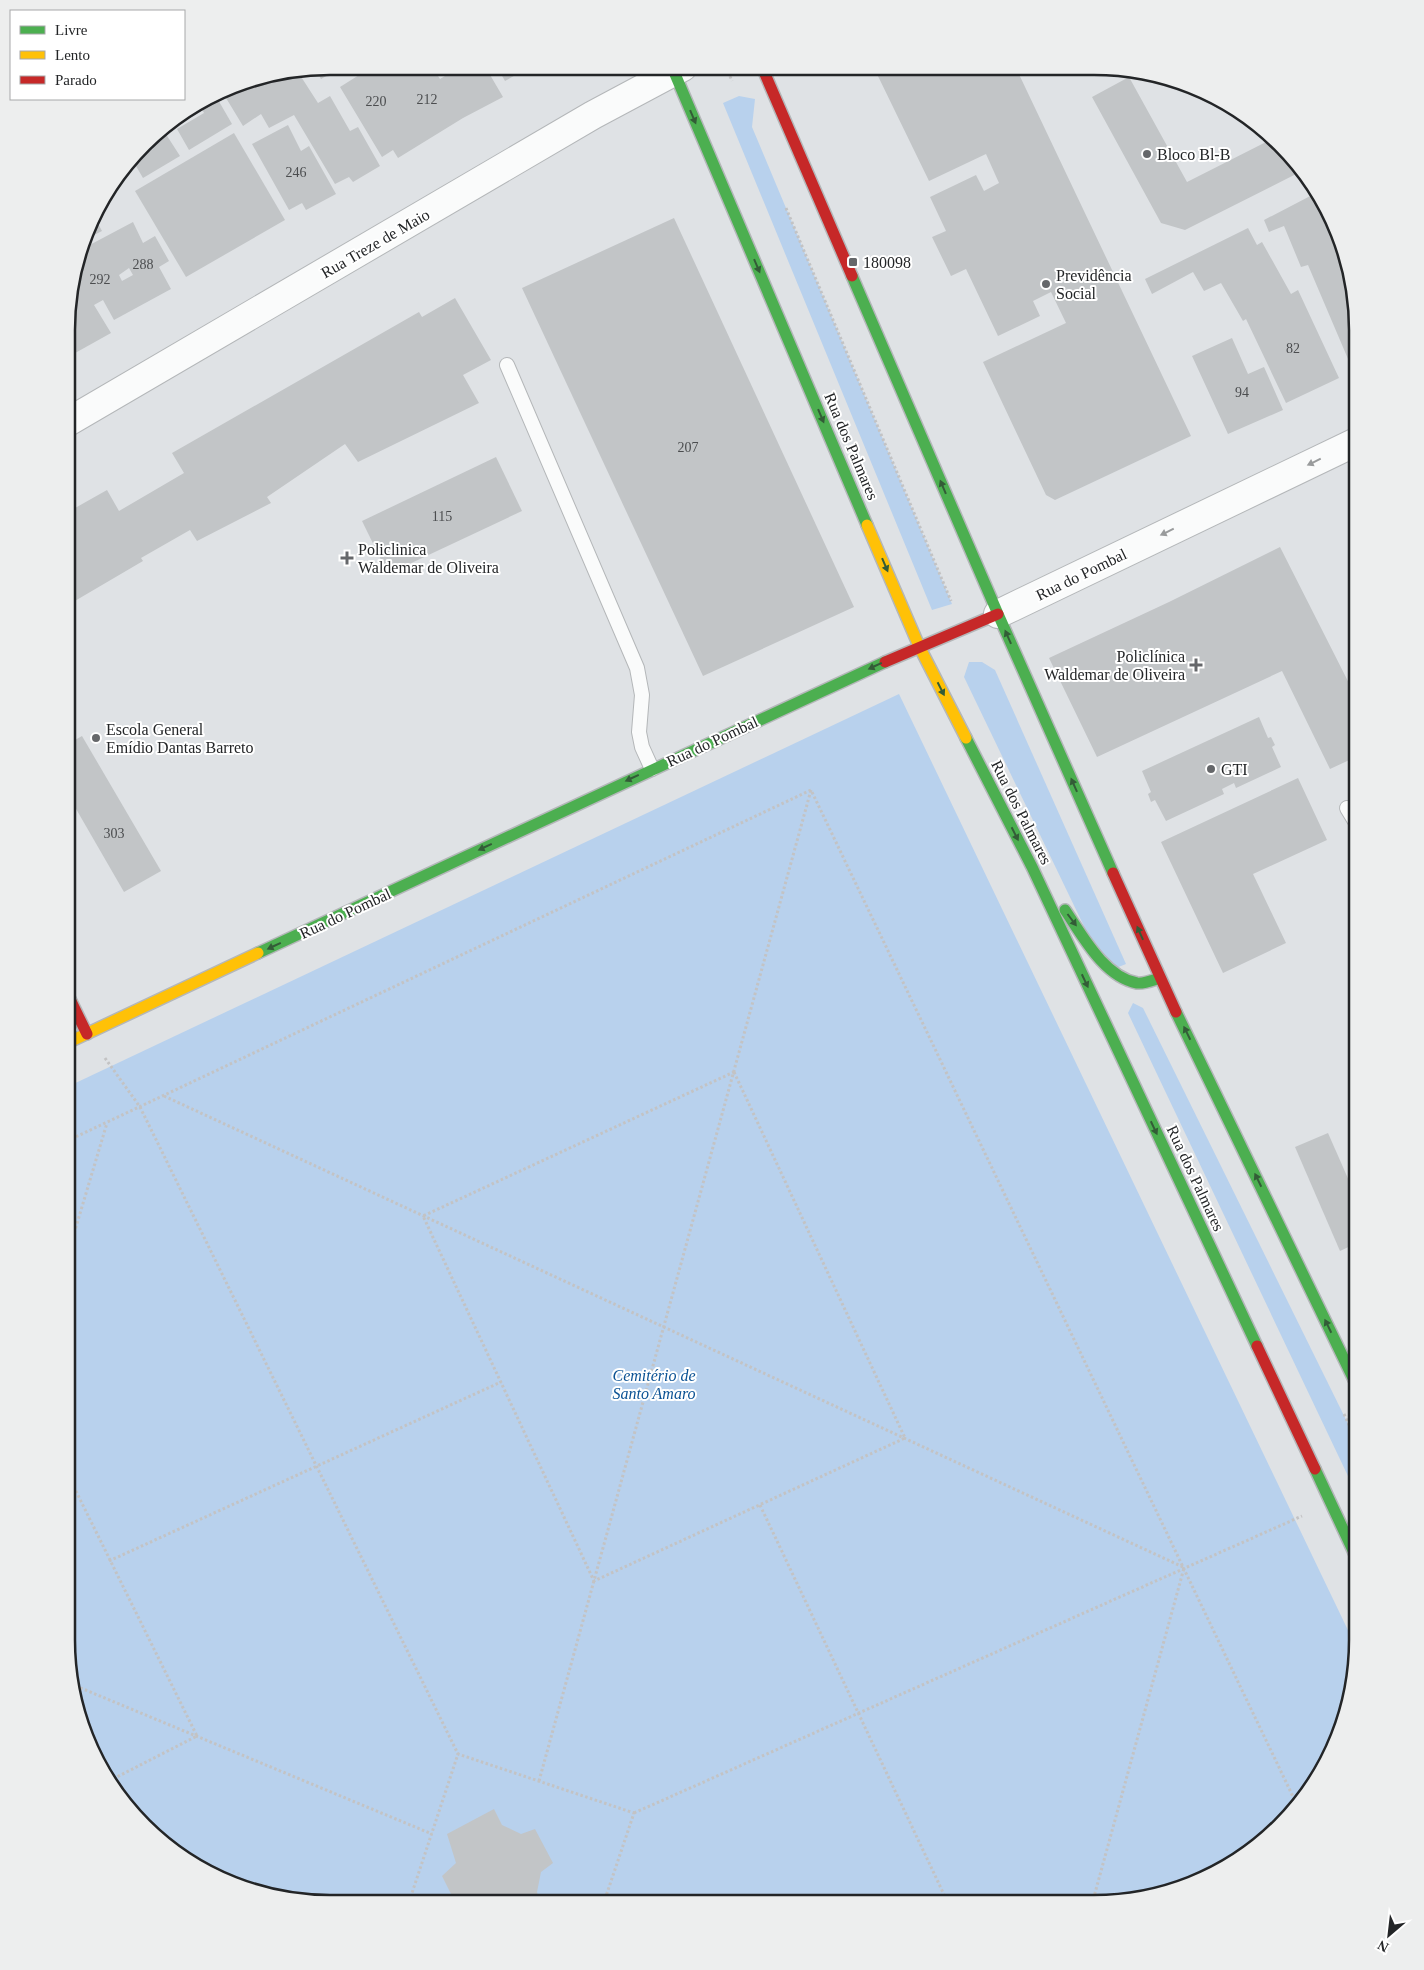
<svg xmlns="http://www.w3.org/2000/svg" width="1424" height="1970" viewBox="0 0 1424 1970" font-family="'Times New Roman',serif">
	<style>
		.green { fill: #b8d1ed }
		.building { fill: #c2c5c7; fill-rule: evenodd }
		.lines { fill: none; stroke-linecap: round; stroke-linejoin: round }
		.lane-casing { stroke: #b4b7b9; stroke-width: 16 }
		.street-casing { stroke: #b4b7b9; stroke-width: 30 }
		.fast-casing { stroke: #b4b7b9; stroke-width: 14 }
		.slow-casing { stroke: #b4b7b9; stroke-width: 14 }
		.jam-casing { stroke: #b4b7b9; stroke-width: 14 }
		.path { stroke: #c3c3c4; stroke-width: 3; stroke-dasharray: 2.5 2.5; stroke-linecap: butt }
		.lane { stroke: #fafbfb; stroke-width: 14 }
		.street { stroke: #fafbfb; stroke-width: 28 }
		.fast { stroke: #4caf50; stroke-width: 11 }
		.slow { stroke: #ffc107; stroke-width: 11 }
		.jam { stroke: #c62828; stroke-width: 11 }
		.oneway { fill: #335c37 }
		.oneway2 { fill: #999b9c }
		.poi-dot { fill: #65676a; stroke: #fff; stroke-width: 2 }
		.labels { text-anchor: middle; stroke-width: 4; stroke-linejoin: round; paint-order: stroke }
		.number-label { font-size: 14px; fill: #4b4d4f }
		.poi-label { font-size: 16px; fill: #232527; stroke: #fff; text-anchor: start }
		.street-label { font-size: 16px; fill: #232527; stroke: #fff }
		.park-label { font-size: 16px; font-style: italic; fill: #0b5294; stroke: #fff }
		.rim { fill: none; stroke: #232527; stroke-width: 2.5 }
	</style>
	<rect width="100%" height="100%" fill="#dfe2e5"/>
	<g class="green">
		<path d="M 739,96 L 755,99 L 752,127 L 952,604 L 932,610 L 723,103 Z"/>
		<path d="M 969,662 L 982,662 L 995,670 L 1126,964 L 1106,972 L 964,677 Z"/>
		<path d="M 899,694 L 1357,1649 L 1344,1725 L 1313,1787 L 1268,1839 L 1211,1877 L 1162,1895 L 1094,1904 L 296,1902 L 229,1884 L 183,1859 L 131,1814 L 93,1757 L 71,1692 L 66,1640 L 67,1087 Z"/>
		<path d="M 1133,1003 L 1143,1008 L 1357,1442 L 1357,1495 L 1128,1013 Z"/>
	</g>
	<g class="building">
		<path d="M 330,66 L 344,66 L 321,79 L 316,70 L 311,73 L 309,70 Z"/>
		<path d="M 365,66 L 468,67 L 472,75 L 486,68 L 503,97 L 463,118 L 398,158 L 393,150 L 382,157 L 340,87 L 367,70 ZM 441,69 L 445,76 L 440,79 L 436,73 Z"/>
		<path d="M 497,67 L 530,67 L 505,81 Z"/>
		<path d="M 885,68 L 1016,68 L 1191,436 L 1055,500 L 1046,495 L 983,362 L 1066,323 L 1051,292 L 1033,301 L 1040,316 L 998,336 L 966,269 L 951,276 L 932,237 L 946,231 L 930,197 L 976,175 L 984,191 L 999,183 L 986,154 L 929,181 L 876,72 Z"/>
		<path d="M 1085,68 L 1102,68 L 1089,75 Z"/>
		<path d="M 298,72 L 318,103 L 330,96 L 350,131 L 358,127 L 380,166 L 353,182 L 349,177 L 335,184 L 294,115 L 269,128 L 261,114 L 243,126 L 223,93 L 245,80 L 273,76 L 276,79 L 285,74 Z"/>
		<path d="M 1129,77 L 1187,182 L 1272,139 L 1304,170 L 1185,230 L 1161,223 L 1092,97 Z"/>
		<path d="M 217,98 L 232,124 L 189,150 L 177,129 L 204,113 L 201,107 Z"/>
		<path d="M 288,125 L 301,151 L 309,146 L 336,194 L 306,210 L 302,203 L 289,210 L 252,144 Z"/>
		<path d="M 162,128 L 180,156 L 143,178 L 133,161 L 153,149 L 148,141 Z"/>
		<path d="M 234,133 L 285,220 L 186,277 L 135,191 Z"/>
		<path d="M 118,178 L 122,183 L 107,192 Z"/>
		<path d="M 1316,193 L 1320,201 L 1322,200 L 1331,213 L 1349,262 L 1358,330 L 1358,371 L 1354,373 L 1308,265 L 1301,267 L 1284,226 L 1269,232 L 1264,220 Z"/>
		<path d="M 95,218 L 102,231 L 88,238 Z"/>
		<path d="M 674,218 L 854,607 L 703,676 L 522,288 Z"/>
		<path d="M 133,222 L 143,243 L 155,236 L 169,261 L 159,267 L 171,289 L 114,320 L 103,300 L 94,305 L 111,333 L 68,357 L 69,295 L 72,285 L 81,280 L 76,273 L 84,248 ZM 129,268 L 133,275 L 122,281 L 119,275 Z"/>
		<path d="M 1248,228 L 1257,245 L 1262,242 L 1291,294 L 1298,290 L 1339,378 L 1286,403 L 1246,319 L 1243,321 L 1221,283 L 1204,291 L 1193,272 L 1152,294 L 1145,279 Z"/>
		<path d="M 455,298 L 491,360 L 463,375 L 479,403 L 358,462 L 345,444 L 267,497 L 271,503 L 197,541 L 190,530 L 141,558 L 143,561 L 68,605 L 68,512 L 107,490 L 119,511 L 184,473 L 172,453 L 419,312 L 422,317 Z"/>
		<path d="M 1232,338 L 1248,374 L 1264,367 L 1283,410 L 1228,434 L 1192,356 Z"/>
		<path d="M 496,457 L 522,511 L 388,574 L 362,521 Z"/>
		<path d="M 1280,547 L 1358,701 L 1358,756 L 1330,769 L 1282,671 L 1097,757 L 1049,658 L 1169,602 Z"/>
		<path d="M 1259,717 L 1268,738 L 1271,737 L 1275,745 L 1272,747 L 1281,767 L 1236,788 L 1234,783 L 1222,789 L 1224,794 L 1166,821 L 1155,800 L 1151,802 L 1148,794 L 1151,792 L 1142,771 Z"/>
		<path d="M 82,736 L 161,871 L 124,892 L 68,795 L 68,744 Z"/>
		<path d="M 1298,778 L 1327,840 L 1253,874 L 1286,943 L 1223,973 L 1161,842 Z"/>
		<path d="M 1328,1133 L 1357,1199 L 1357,1243 L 1340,1251 L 1295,1147 Z"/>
		<path d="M 494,1809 L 502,1825 L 521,1834 L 535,1829 L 553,1863 L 541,1872 L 537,1892 L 540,1902 L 455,1902 L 442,1876 L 456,1863 L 447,1834 Z"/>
	</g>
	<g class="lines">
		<g class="lane-casing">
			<g id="lane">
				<path d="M 507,365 L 637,668 L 642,695 L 639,732 L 642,747 L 652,769"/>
				<path d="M 1347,808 L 1358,826"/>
			</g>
		</g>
		<g class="street-casing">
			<g id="street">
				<path d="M 68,422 L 593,115 L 683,67"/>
				<path d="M 998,614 L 1358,441"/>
			</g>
		</g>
		<g class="fast-casing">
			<g id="fast">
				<path d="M 672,67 L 867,525"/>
				<path d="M 852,276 L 998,614 L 1113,873"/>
				<path d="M 966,738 L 1032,867 L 1257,1346"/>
				<path d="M 1065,910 C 1082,935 1104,977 1137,983 C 1145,984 1153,980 1160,978"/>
				<path d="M 258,953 L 885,662"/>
				<path d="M 1176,1012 L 1357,1386"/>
				<path d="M 1315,1469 L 1357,1559"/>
			</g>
		</g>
		<g class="slow-casing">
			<g id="slow">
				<path d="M 867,525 L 919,646 L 966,738"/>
				<path d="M 67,1043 L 258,953"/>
			</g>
		</g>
		<g class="jam-casing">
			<g id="jam">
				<path d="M 762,67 L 852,276"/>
				<path d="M 885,662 L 998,614"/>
				<path d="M 1113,873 L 1176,1012"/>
				<path d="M 67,993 L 87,1034"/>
				<path d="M 1257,1346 L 1315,1469"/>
			</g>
		</g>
		<g class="path">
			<path d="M 726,67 L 732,81"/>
			<path d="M 786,208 L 951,601"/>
			<path d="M 105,1058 L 140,1107 L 458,1754"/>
			<path d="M 734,1072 L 905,1438 L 594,1581 L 423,1216 Z"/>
			<path d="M 164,1096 L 1183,1567"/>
			<path d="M 67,1141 L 811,790 L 1297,1805"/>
			<path d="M 67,1257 L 107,1123"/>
			<path d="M 1344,1414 L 1357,1442"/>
			<path d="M 67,1473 L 197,1736 L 109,1781"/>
			<path d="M 760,1505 L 948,1903"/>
			<path d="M 109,1561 L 501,1382"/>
			<path d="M 71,1684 L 432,1834"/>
			<path d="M 539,1781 L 811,790"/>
			<path d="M 634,1813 L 1302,1516"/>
			<path d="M 409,1902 L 458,1754 L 634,1813 L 604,1902"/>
			<path d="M 1092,1904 L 1184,1568"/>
		</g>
		<use href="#lane" class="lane"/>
		<use href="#street" class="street"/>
		<use href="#fast" class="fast"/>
		<use href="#slow" class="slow"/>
		<use href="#jam" class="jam"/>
	</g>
	<defs><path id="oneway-solid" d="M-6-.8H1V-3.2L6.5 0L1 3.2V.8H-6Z" transform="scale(1.25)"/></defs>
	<g class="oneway">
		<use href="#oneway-solid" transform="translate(693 117) rotate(67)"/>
		<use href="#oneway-solid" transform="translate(757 266) rotate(67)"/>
		<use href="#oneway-solid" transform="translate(821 416) rotate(67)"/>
		<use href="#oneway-solid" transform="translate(943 487) rotate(-113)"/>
		<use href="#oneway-solid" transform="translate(885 565) rotate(67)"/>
		<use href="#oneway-solid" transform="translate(1008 637) rotate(-114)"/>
		<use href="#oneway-solid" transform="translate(875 666) rotate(155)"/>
		<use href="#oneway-solid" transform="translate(941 689) rotate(63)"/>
		<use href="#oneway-solid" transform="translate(632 778) rotate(155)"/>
		<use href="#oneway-solid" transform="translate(1074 785) rotate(-114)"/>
		<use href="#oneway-solid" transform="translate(1015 834) rotate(63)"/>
		<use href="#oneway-solid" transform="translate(485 847) rotate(155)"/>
		<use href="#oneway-solid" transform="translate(1072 920) rotate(53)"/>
		<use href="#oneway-solid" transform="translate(1140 933) rotate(-114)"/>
		<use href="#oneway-solid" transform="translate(274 946) rotate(155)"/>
		<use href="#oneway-solid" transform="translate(1085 981) rotate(65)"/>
		<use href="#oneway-solid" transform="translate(1187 1033) rotate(-116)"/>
		<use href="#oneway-solid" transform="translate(1154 1128) rotate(65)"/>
		<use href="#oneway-solid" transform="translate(1258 1180) rotate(-116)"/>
		<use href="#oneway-solid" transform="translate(1328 1326) rotate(-116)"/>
	</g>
	<g class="oneway2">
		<use href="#oneway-solid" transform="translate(1314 462) rotate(154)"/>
		<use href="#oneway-solid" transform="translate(1167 532) rotate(154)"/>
	</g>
	<g class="poi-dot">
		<circle cx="1147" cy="154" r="5"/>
		<rect x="848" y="257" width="10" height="10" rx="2.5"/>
		<circle cx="1046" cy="284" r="5"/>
		<path d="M344.5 550.5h5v5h5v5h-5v5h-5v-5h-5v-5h5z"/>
		<path d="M1193.5 657.5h5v5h5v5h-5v5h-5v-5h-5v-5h5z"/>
		<circle cx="96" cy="738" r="5"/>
		<circle cx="1211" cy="769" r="5"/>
	</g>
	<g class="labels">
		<g class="number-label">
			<text x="427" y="104">212</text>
			<text x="376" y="106">220</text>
			<text x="296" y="177">246</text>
			<text x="143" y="269">288</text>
			<text x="100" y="284">292</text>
			<text x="1293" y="353">82</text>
			<text x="1242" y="397">94</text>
			<text x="688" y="452">207</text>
			<text x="442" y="521">115</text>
			<text x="114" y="838">303</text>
		</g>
		<g class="poi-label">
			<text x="1157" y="160">Bloco Bl-B</text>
			<text x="863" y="268">180098</text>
			<text x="1056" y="281">Previdência<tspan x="1056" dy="18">Social</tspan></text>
			<text x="358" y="555">Policlinica<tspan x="358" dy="18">Waldemar de Oliveira</tspan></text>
			<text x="1185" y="662" text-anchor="end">Policlínica<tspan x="1185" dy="18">Waldemar de Oliveira</tspan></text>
			<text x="106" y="735">Escola General<tspan x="106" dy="18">Emídio Dantas Barreto</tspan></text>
			<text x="1221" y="775">GTI</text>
		</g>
		<g class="street-label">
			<text transform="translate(375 243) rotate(-30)" y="6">Rua Treze de Maio</text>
			<text transform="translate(852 446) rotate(67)" y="6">Rua dos Palmares</text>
			<text transform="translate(1081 574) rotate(-26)" y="6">Rua do Pombal</text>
			<text transform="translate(712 741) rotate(-25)" y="6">Rua do Pombal</text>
			<text transform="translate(1022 812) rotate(63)" y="6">Rua dos Palmares</text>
			<text transform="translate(345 913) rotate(-25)" y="6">Rua do Pombal</text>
			<text transform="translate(1196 1178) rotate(65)" y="6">Rua dos Palmares</text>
		</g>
		<g class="park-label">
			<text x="654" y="1381">Cemitério de<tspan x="654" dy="18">Santo Amaro</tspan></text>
		</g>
	</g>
	<path d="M0 0H1424V1970H0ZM330 75H1094A255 255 0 0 1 1349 330V1640A255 255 0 0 1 1094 1895H330A255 255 0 0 1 75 1640V330A255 255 0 0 1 330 75Z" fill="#edeeee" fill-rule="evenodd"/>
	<path class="rim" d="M330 75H1094A255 255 0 0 1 1349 330V1640A255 255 0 0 1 1094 1895H330A255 255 0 0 1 75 1640V330A255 255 0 0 1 330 75Z"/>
	<rect x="10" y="10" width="175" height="90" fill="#ffffff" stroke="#a7a8a9"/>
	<rect x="20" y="26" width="25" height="8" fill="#4caf50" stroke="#a7a8a9"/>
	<text x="55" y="35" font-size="15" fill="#232527">Livre</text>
	<rect x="20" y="51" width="25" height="8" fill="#ffc107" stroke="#a7a8a9"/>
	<text x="55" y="60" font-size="15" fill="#232527">Lento</text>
	<rect x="20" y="76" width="25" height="8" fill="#c62828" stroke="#a7a8a9"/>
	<text x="55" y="85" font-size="15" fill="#232527">Parado</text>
	<g transform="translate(1389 1935) rotate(208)" stroke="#ffffff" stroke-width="4" paint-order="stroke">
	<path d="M0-4L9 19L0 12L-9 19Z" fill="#232527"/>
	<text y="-8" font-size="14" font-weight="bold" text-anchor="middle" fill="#232527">N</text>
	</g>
</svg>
